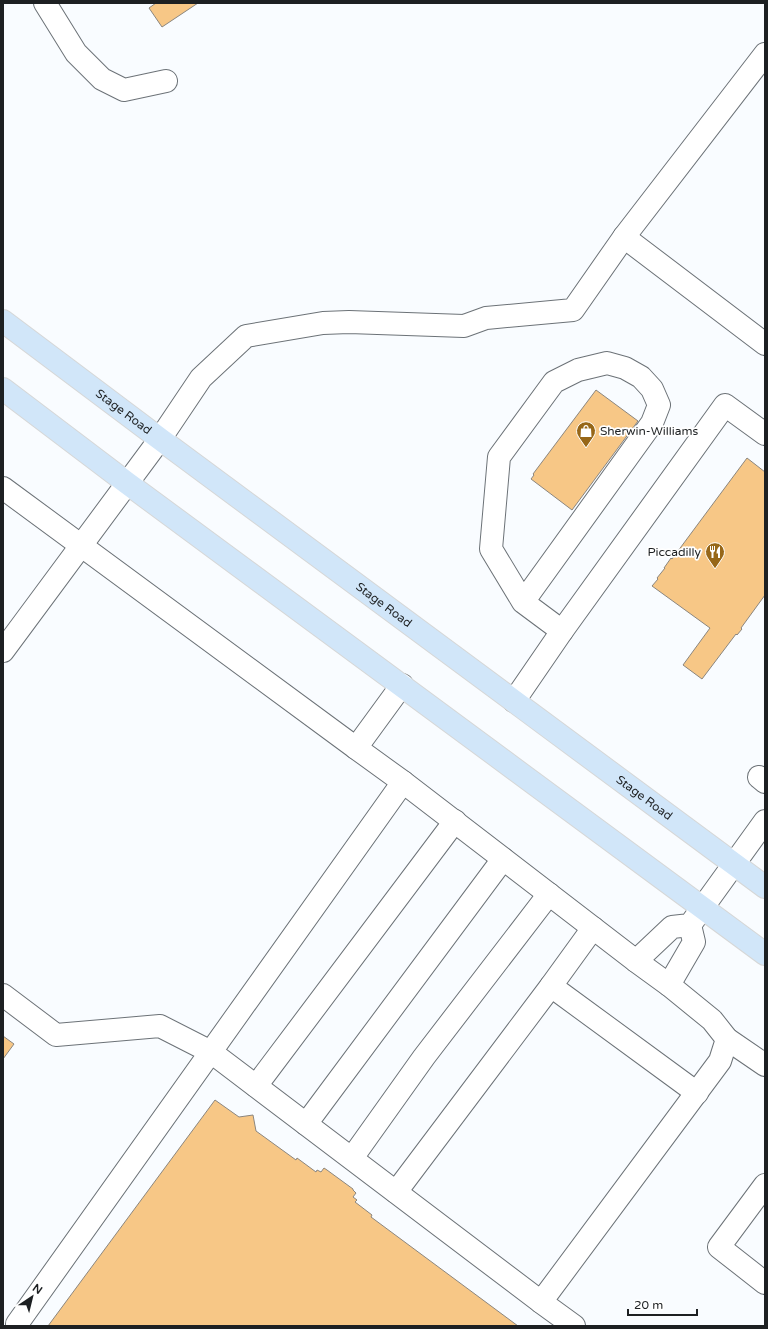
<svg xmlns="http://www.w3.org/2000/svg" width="768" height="1329" viewBox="0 0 768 1329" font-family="'Varela Round',sans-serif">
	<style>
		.building { fill: #f7c786; stroke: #8b867f }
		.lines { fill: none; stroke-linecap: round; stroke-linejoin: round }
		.minor-casing { stroke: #6c7277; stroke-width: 24 }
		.major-casing { stroke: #d6d7d7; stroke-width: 24 }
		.minor { stroke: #fff; stroke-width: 22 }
		.major { stroke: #d1e6f9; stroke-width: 22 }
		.labels { text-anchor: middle; stroke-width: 3.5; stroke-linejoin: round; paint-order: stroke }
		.street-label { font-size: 12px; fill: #1d2022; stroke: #fff }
		.poi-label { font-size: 12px; fill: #1d2022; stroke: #fff; text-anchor: start }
	</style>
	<rect width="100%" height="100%" fill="#f9fcff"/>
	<g class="building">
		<path d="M 156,3 L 198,3 L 162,27 L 149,8 Z"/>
		<path d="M 596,390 L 638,421 L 572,510 L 531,479 L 534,475 L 533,474 Z"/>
		<path d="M 747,458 L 765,472 L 765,595 L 741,628 L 742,629 L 737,635 L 736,634 L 702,679 L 683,665 L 710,628 L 652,586 L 658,579 L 657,578 L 665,568 L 664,568 L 671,558 L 672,559 Z"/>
		<path d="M 3,1036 L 14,1044 L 3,1059 Z"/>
		<path d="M 215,1100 L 239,1117 L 253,1115 L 256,1131 L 296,1160 L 297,1158 L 316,1172 L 317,1170 L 321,1172 L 324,1168 L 327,1170 L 353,1189 L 353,1190 L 356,1193 L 353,1197 L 357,1200 L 355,1202 L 372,1215 L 371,1217 L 518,1326 L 48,1326 Z"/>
	</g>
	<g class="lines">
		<g class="minor-casing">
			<g id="minor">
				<path d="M 45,3 L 76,53 L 102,79 L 124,90 L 166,81"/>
				<path d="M 624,237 L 765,344"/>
				<path d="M 3,488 L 356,748 L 402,685"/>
				<path d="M 523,602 L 652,423 L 659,405 L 652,389 L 641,377 L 625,368 L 607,363 L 578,370 L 554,382 L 499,457 L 491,549 L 523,602 L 562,631"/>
				<path d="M 3,651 L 160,439 L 201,378 L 246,336 L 323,323 L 349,322 L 464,326 L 486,318 L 573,310 L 624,237 L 765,54"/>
				<path d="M 514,701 L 562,631 L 725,405 L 765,434"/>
				<path d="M 356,748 L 403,782"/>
				<path d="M 759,777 L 765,782"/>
				<path d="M 593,928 L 551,986 L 697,1093"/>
				<path d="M 636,961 L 669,985"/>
				<path d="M 3,995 L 56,1035 L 160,1026 L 211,1052 L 541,1302 L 720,1061 L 727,1039 L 712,1020 L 669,985 L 694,942 L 690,925"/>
				<path d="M 727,1039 L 765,1065"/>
				<path d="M 256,1086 L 455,821"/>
				<path d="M 306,1124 L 503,859"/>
				<path d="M 352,1158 L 424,1057 L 549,894"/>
				<path d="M 765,1185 L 719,1247 L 765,1283"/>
				<path d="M 396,1192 L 551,986"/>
				<path d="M 541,1302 L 574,1326"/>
				<path d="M 17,1324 L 403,782 L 636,961 L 672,927 L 690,925 L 765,821"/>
			</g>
		</g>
		<g class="major-casing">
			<g id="major">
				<path id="s1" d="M 3,321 L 160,439 L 765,887"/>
				<path d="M 3,389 L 127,483 L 765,954"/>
			</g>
		</g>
		<use href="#minor" class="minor"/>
		<use href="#major" class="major"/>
	</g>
	<defs>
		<g id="shop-pin" transform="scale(1)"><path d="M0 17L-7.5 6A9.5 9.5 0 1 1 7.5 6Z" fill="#976718" stroke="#fff"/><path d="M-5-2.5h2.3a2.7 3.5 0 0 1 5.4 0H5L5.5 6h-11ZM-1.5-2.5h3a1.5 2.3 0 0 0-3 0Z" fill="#fff"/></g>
		<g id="restaurant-pin" transform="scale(1)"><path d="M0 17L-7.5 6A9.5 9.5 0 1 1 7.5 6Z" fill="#976718" stroke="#fff"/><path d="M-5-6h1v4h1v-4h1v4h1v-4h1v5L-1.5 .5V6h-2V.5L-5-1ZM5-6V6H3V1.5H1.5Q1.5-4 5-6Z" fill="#fff"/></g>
	</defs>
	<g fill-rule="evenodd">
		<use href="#shop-pin" x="586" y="431"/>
		<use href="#restaurant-pin" x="715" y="552"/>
	</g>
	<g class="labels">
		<g class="street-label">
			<text dy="4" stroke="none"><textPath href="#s1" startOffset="151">Stage Road</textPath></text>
			<text dy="4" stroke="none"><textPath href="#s1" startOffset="475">Stage Road</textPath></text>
			<text dy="4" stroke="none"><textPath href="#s1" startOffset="799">Stage Road</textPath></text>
		</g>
		<g class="poi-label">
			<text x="600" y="435">Sherwin-Williams</text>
			<text x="701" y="556" text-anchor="end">Piccadilly</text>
		</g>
	</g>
	<rect width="768" height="1329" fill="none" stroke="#1d2022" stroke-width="8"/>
	<g transform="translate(32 1297) rotate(35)" stroke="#ffffff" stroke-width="3" paint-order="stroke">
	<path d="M0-3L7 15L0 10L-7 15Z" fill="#1d2022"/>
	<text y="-6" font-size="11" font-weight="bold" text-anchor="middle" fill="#1d2022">N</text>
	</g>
	<path d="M628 1309v6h69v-6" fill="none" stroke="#1d2022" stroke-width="2"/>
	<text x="634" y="1309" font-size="12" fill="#1d2022" stroke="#ffffff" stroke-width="3" paint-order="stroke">20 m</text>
</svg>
